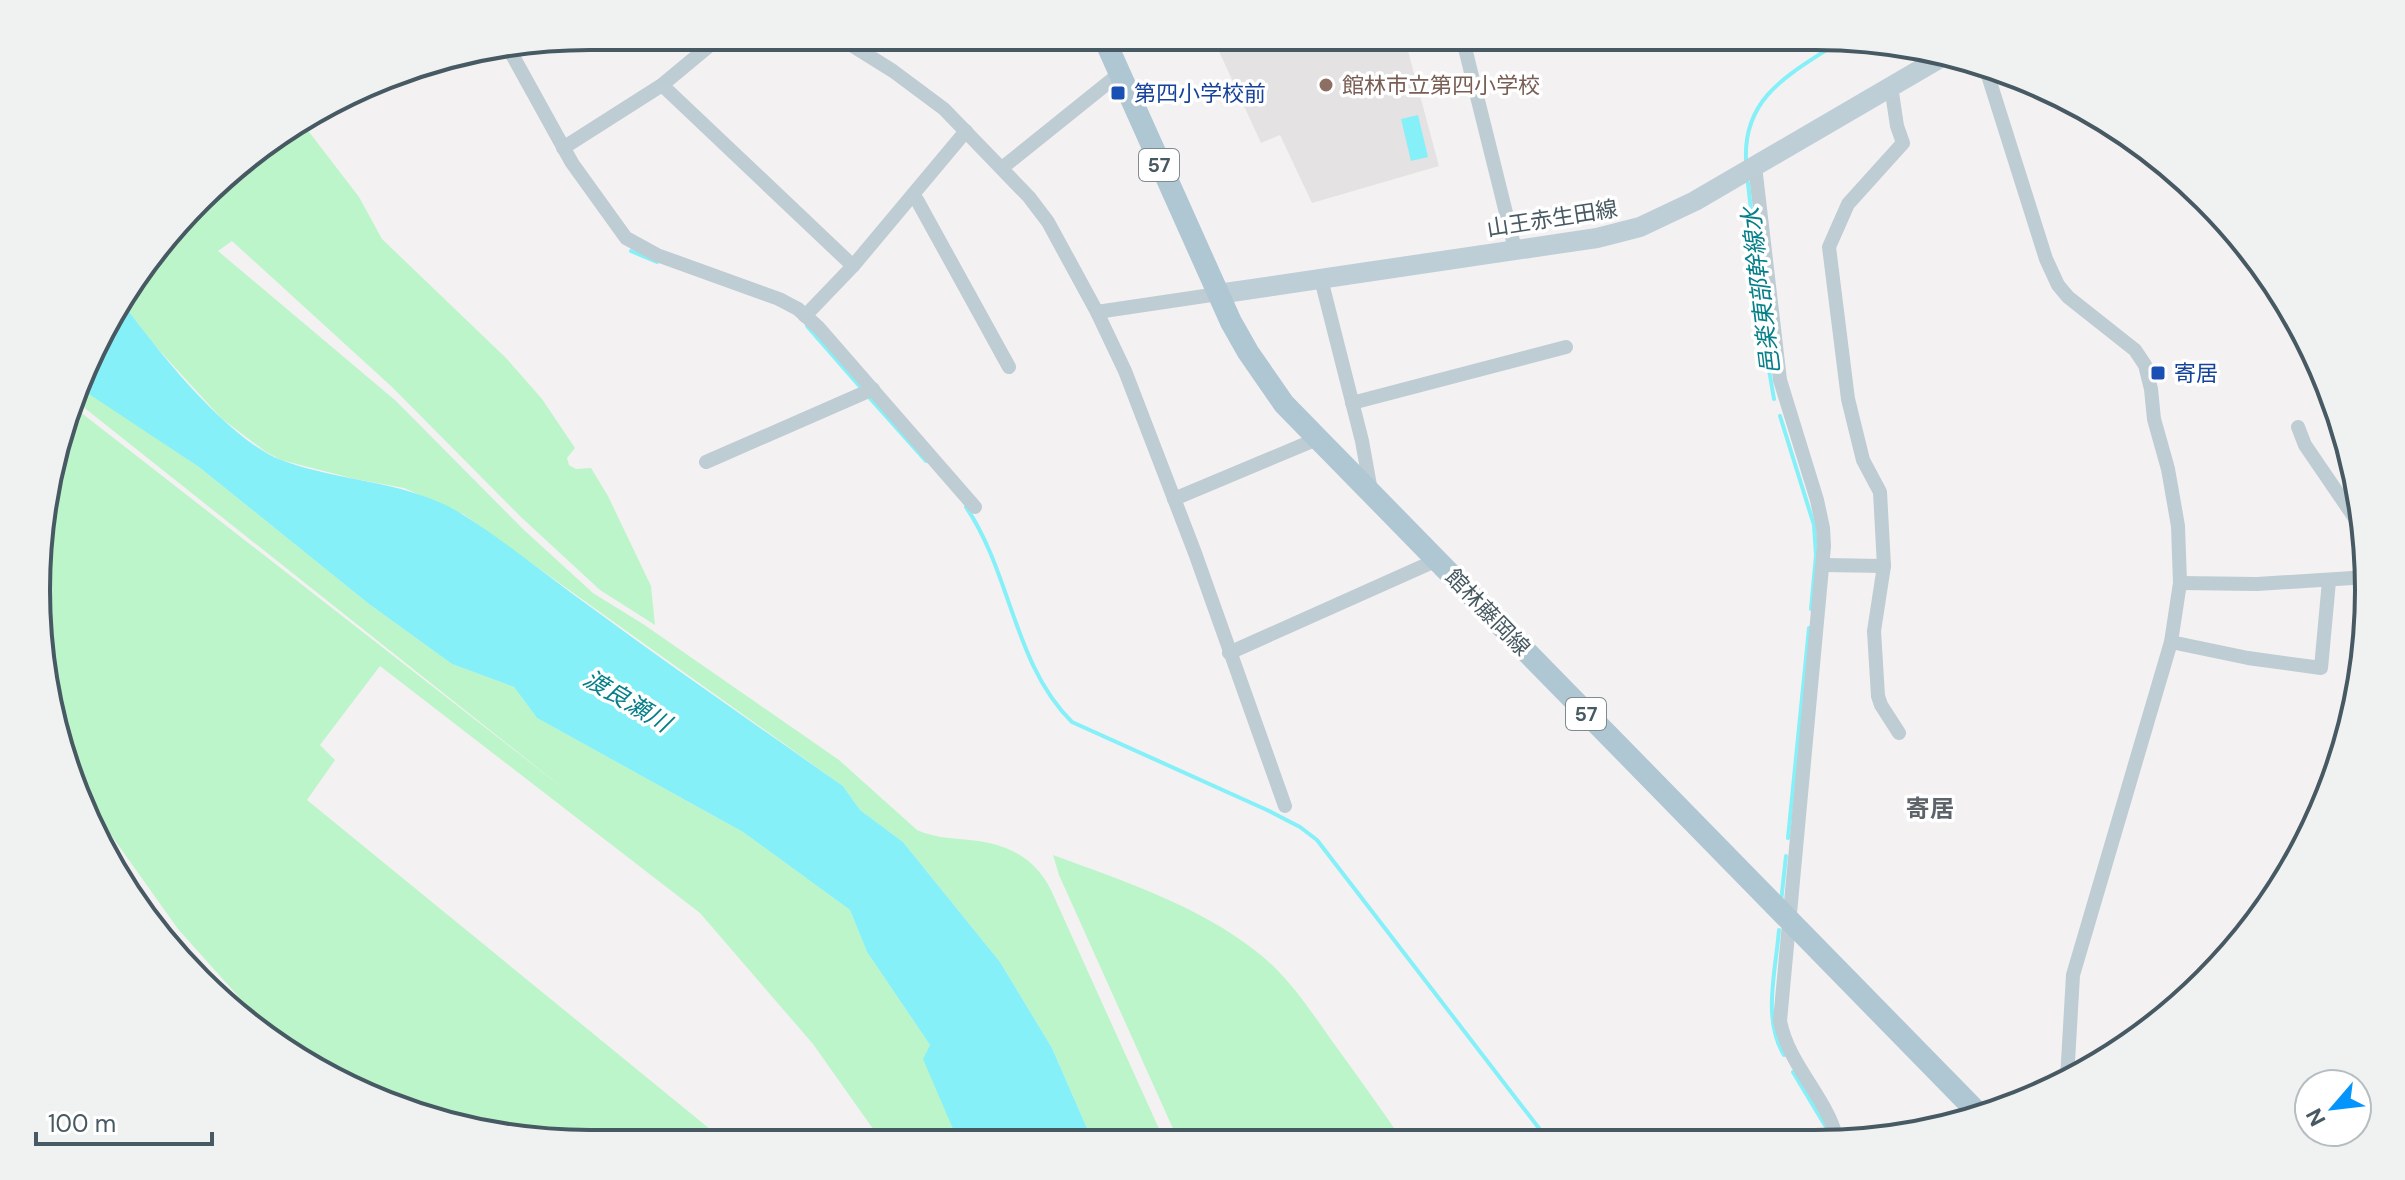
<svg xmlns="http://www.w3.org/2000/svg" width="2405" height="1180" viewBox="0 0 2405 1180" font-family="'DM Sans','Noto Sans JP',sans-serif">
	<style>
		.education { fill: #e5e2e4 }
		.green { fill: #bcf5ca }
		.water { fill: #85f0f7 }
		.lines { fill: none; stroke-linecap: round; stroke-linejoin: round }
		.stream { stroke: #85f0f7; stroke-width: 4 }
		.street { stroke: #beccd3; stroke-width: 14 }
		.secondary { stroke: #bdced7; stroke-width: 20 }
		.primary { stroke: #afc6d3; stroke-width: 22 }
		.education-dot { fill: #8d6e63; stroke: #fff; stroke-width: 3 }
		.transit-dot { fill: #1a4fb4; stroke: #fff; stroke-width: 3 }
		.labels { text-anchor: middle; stroke-width: 7; stroke-linejoin: round; paint-order: stroke }
		.shield { fill: #fff; stroke: #7e8b91; stroke-width: 2 }
		.shield-label { font-size: 20px; font-weight: bold; fill: #475962 }
		.education-label { font-size: 22px; fill: #785e54; stroke: #fff; text-anchor: start }
		.transit-label { font-size: 22px; fill: #164399; stroke: #fff; text-anchor: start }
		.street-label { font-size: 22px; fill: #475962; stroke: #fff }
		.water-label { font-size: 24px; font-style: italic; fill: #058089; stroke: #fff }
		.neighbourhood-label { font-size: 24px; font-weight: bold; fill: #5d6368; stroke: #fff }
		.rim { fill: none; stroke: #475962; stroke-width: 4 }
	</style>
	<rect width="100%" height="100%" fill="#f4f1f2"/>
	<path class="education" d="M 1212,36 L 1404,36 L 1439,166 L 1312,203 L 1280,135 L 1261,143 Z"/>
	<g class="green">
		<path d="M 303,124 L 359,197 L 382,239 L 506,358 L 542,399 L 575,448 L 567,458 L 569,465 L 576,469 L 591,468 L 608,496 L 651,586 L 655,625 L 600,590 L 522,518 L 392,387 L 232,241 L 218,251 L 396,401 L 524,530 L 593,593 L 643,624 L 839,760 L 917,830 C 937,839 956,838 978,841 C 1012,846 1036,860 1051,890 L 1165,1142 L 1093,1142 L 1052,1048 L 1000,962 L 903,842 L 860,810 L 843,786 L 463,514 L 404,488 L 355,479 L 281,460 L 266,452 L 221,418 L 149,339 L 120,299 L 129,283 L 252,151 Z"/>
		<path d="M 76,383 L 199,467 L 369,604 L 452,664 L 514,687 L 537,718 L 743,832 L 850,910 L 867,952 L 930,1045 L 924,1059 L 959,1143 L 883,1143 L 813,1044 L 700,913 L 380,666 L 320,745 L 335,760 L 307,800 L 727,1143 L 590,1144 L 481,1133 L 378,1102 L 311,1060 L 246,1005 L 178,929 L 79,790 L 41,662 L 47,481 L 70,404 L 568,792 L 72,398 Z"/>
		<path d="M 1053,855 C 1123,881 1198,905 1257,952 C 1288,976 1310,1010 1332,1041 C 1356,1074 1380,1107 1403,1141 L 1179,1142 L 1059,875 Z"/>
	</g>
	<g class="water">
		<path d="M 1418,115 L 1428,157 L 1411,161 L 1401,119 Z"/>
		<path d="M 120,299 C 154,347 227,439 281,460 C 342,483 410,480 465,516 C 509,544 550,578 592,608 C 675,669 759,727 843,786 L 860,810 L 903,842 L 1000,962 L 1052,1048 L 1093,1142 L 959,1143 L 923,1059 L 930,1045 L 867,952 L 850,910 L 743,832 L 537,718 L 514,687 L 452,664 L 369,604 L 199,467 L 89,394 L 76,383 L 78,378 Z"/>
	</g>
	<g class="lines">
		<g class="stream">
			<path d="M 1746,160 C 1743,93 1795,72 1843,39"/>
			<path d="M 1748,183 L 1768,364 L 1774,399"/>
			<path d="M 631,251 L 657,262"/>
			<path d="M 807,326 L 862,389"/>
			<path d="M 868,396 L 926,461"/>
			<path d="M 1780,416 L 1814,525 L 1816,555 L 1811,609"/>
			<path d="M 966,507 C 1011,573 1014,665 1072,722 L 1267,810 L 1300,827 L 1317,840 L 1548,1140"/>
			<path d="M 1788,838 L 1809,628"/>
			<path d="M 1781,902 L 1786,856"/>
			<path d="M 1779,930 C 1776,970 1762,1019 1784,1055"/>
			<path d="M 1793,1072 L 1826,1127 L 1829,1139"/>
		</g>
		<g class="street">
			<path d="M 837,36 L 893,71 L 944,109 L 1029,197 L 1048,222 L 1097,312 L 1125,371 L 1195,553 L 1285,806"/>
			<path d="M 1462,36 L 1515,249"/>
			<path d="M 509,49 L 572,163 L 626,238 L 657,255 L 779,299 L 798,309 L 819,328 L 975,507"/>
			<path d="M 1985,66 L 2046,259 L 2058,285 L 2068,297 L 2135,350 L 2145,365 L 2151,389 L 2154,419 L 2168,469 L 2178,526 L 2180,583 L 2171,642 L 2073,975 L 2067,1079"/>
			<path d="M 662,85 L 853,266"/>
			<path d="M 1891,86 L 1897,126 L 1903,143 L 1848,204 L 1829,247 L 1848,399 L 1863,460 L 1880,492 L 1884,566 L 1874,631 L 1878,696 L 1881,705 L 1899,733"/>
			<path d="M 563,148 L 662,85 L 721,36"/>
			<path d="M 1755,166 L 1780,380 L 1817,500 L 1823,528 L 1824,546 L 1780,1021 C 1789,1066 1826,1096 1837,1139"/>
			<path d="M 1002,168 L 1119,74"/>
			<path d="M 912,198 L 917,200 L 1009,367"/>
			<path d="M 1325,278 L 1323,287 L 1362,441 L 1371,491"/>
			<path d="M 1097,312 L 1218,294"/>
			<path d="M 805,316 L 853,266 L 966,131"/>
			<path d="M 1352,403 L 1566,347"/>
			<path d="M 2298,427 L 2305,445 L 2363,530"/>
			<path d="M 706,462 L 873,389"/>
			<path d="M 1174,499 L 1317,439"/>
			<path d="M 1823,565 L 1884,566"/>
			<path d="M 2180,583 L 2257,584 L 2368,577"/>
			<path d="M 2171,642 L 2248,658 L 2321,668 L 2329,581"/>
			<path d="M 1229,653 L 1437,560"/>
		</g>
		<path class="secondary" d="M 1218,294 L 1597,238 L 1640,227 L 1695,201 L 1947,54"/>
		<path class="primary" d="M 1103,36 L 1231,322 L 1248,352 L 1284,404 L 1980,1115"/>
	</g>
	<circle class="education-dot" cx="1326" cy="85" r="8"/>
	<g class="transit-dot">
		<rect x="1110" y="85" width="16" height="16" rx="4"/>
		<rect x="2150" y="365" width="16" height="16" rx="4"/>
	</g>
	<g class="labels">
		<g class="shield">
			<rect x="1139" y="149" width="40" height="32" rx="6"/>
			<rect x="1566" y="698" width="40" height="32" rx="6"/>
		</g>
		<g class="shield-label">
			<text x="1159" y="172">57</text>
			<text x="1586" y="721">57</text>
		</g>
		<g class="education-label">
			<text x="1342" y="93">館林市立第四小学校</text>
		</g>
		<g class="transit-label">
			<text x="1134" y="101">第四小学校前</text>
			<text x="2174" y="381">寄居</text>
		</g>
		<g class="street-label">
			<text transform="translate(1552 218) rotate(-9)" y="8">山王赤生田線</text>
			<text transform="translate(1488 612) rotate(46)" y="8">館林藤岡線</text>
		</g>
		<g class="water-label">
			<text transform="translate(1761 291) rotate(-97)" y="8">邑楽東部幹線水</text>
			<text transform="translate(627 701) rotate(31)" y="8">渡良瀬川</text>
		</g>
		<g class="neighbourhood-label">
			<text x="1930" y="817">寄居</text>
		</g>
	</g>
	<path d="M0 0H2405V1180H0ZM590 50H1815A540 540 0 0 1 2355 590V590A540 540 0 0 1 1815 1130H590A540 540 0 0 1 50 590V590A540 540 0 0 1 590 50Z" fill="#f0f2f2" fill-rule="evenodd"/>
	<path class="rim" d="M590 50H1815A540 540 0 0 1 2355 590V590A540 540 0 0 1 1815 1130H590A540 540 0 0 1 50 590V590A540 540 0 0 1 590 50Z"/>
	<g transform="translate(2333 1108) rotate(242)"><circle r="38" fill="#ffffff" stroke="#b5bdc0" stroke-width="2"/>
	<path d="M0-6L14 30L0 20L-14 30Z" fill="#0495fc"/>
	<text y="-12" font-size="22" font-weight="bold" text-anchor="middle" fill="#475962">N</text>
	</g>
	<path d="M36 1132v12h176v-12" fill="none" stroke="#475962" stroke-width="4"/>
	<text x="48" y="1132" font-size="24" fill="#475962" stroke="#ffffff" stroke-width="6" paint-order="stroke">100 m</text>
</svg>
